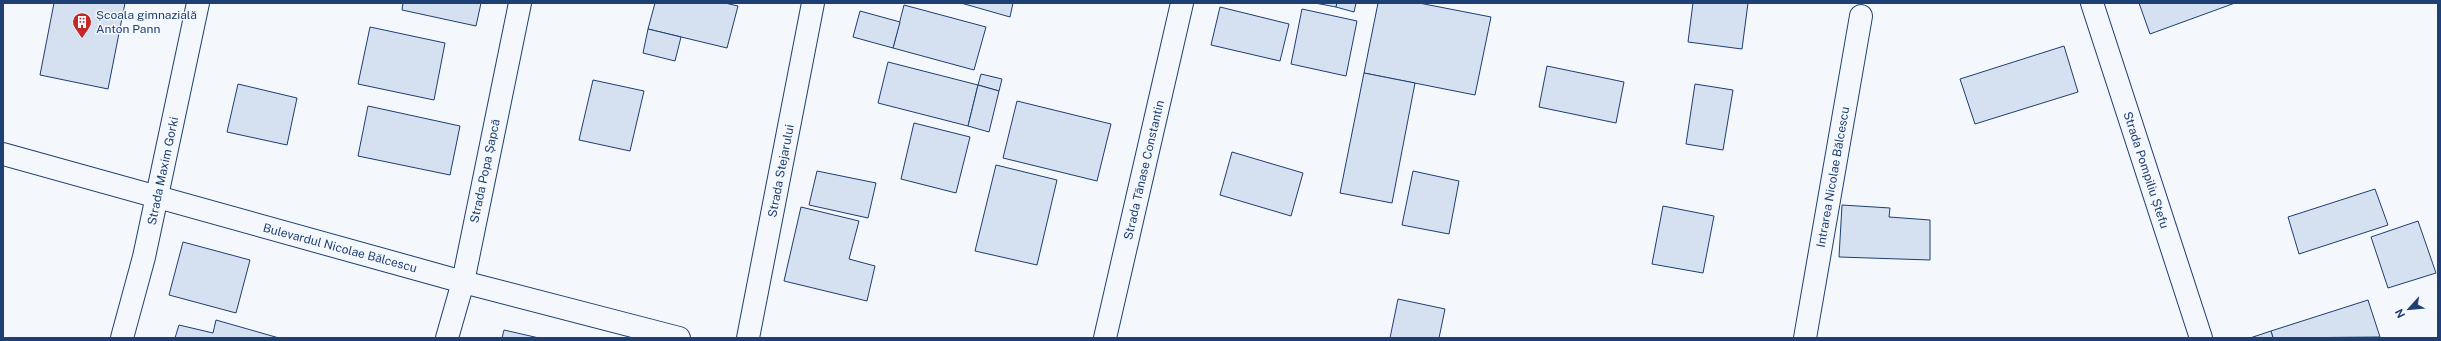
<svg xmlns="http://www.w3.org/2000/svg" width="2441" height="341" viewBox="0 0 2441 341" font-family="'Public Sans',sans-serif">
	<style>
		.building { fill: #d5e0f0; stroke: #1d3f73 }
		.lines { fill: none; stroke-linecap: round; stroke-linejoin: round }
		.street-casing { stroke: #1d3f73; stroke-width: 24 }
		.street { stroke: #f4f7fb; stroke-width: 22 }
		.labels { text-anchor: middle; stroke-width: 3; stroke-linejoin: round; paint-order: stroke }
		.poi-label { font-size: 12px; fill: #1d3f73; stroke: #f4f7fb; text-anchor: start }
		.street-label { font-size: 12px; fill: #1d3f73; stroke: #f4f7fb }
	</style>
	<rect width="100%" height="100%" fill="#f4f7fb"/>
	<g class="building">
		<path d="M 54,3 L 125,3 L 108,89 L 40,75 Z"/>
		<path d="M 403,3 L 481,3 L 476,26 L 402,10 Z"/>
		<path d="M 655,3 L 725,3 L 738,6 L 727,48 L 648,29 Z"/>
		<path d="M 961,3 L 1013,3 L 1010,17 Z"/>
		<path d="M 1315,3 L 1337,3 L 1336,7 Z"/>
		<path d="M 1337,3 L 1356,3 L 1354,12 L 1336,7 Z"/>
		<path d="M 1378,3 L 1419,3 L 1491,17 L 1475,95 L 1364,73 Z"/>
		<path d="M 1693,3 L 1748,3 L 1742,49 L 1688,42 Z"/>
		<path d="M 2139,3 L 2235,3 L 2150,34 Z"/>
		<path d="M 904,5 L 986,27 L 974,70 L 893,48 Z"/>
		<path d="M 1220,7 L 1289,24 L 1280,61 L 1211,45 Z"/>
		<path d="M 1302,9 L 1357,21 L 1346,76 L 1291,64 Z"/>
		<path d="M 860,11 L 900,22 L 893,48 L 853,37 Z"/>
		<path d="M 370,27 L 445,43 L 434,100 L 358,84 Z"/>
		<path d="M 648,29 L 681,37 L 675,61 L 643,53 Z"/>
		<path d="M 2064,46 L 2078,92 L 1975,124 L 1960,79 Z"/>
		<path d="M 888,62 L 978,85 L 968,126 L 878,103 Z"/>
		<path d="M 1547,66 L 1624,82 L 1616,123 L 1539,107 Z"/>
		<path d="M 1364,73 L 1415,83 L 1392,203 L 1340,193 Z"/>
		<path d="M 981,74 L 1002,79 L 999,91 L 978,85 Z"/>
		<path d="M 593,80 L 644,91 L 630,151 L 579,140 Z"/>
		<path d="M 238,84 L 297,98 L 287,145 L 227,132 Z"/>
		<path d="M 1695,84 L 1733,90 L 1723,150 L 1686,144 Z"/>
		<path d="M 978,85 L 999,91 L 989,132 L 968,126 Z"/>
		<path d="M 1017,101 L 1111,124 L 1097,181 L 1003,158 Z"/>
		<path d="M 368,106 L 460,126 L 450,175 L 358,156 Z"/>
		<path d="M 914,123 L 970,137 L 956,193 L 901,179 Z"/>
		<path d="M 1232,152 L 1303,173 L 1291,216 L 1220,195 Z"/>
		<path d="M 996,165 L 1057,180 L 1037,265 L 975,251 Z"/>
		<path d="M 817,171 L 876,183 L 868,218 L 809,205 Z"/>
		<path d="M 1413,171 L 1459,181 L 1449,234 L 1402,225 Z"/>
		<path d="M 2375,189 L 2388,225 L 2299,254 L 2288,217 Z"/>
		<path d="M 1842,205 L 1890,208 L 1889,217 L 1930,220 L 1930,260 L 1839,257 Z"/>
		<path d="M 1663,206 L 1714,216 L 1703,273 L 1652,264 Z"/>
		<path d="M 801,207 L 859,221 L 849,259 L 875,266 L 867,301 L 784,281 Z"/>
		<path d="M 2418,221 L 2436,273 L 2388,288 L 2371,237 Z"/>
		<path d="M 183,242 L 250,260 L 236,313 L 169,295 Z"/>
		<path d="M 1398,299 L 1445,309 L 1439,338 L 1390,338 Z"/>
		<path d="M 2368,300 L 2380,337 L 2273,338 L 2271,331 Z"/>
		<path d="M 216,320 L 279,338 L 175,338 L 179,325 L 213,333 Z"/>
		<path d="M 504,330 L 539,338 L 502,338 Z"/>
		<path d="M 2271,331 L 2273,338 L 2250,338 Z"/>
	</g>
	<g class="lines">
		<g class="street-casing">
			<g id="street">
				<path d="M 2092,3 L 2201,338"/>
				<path d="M 3,154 L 463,282 L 679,338"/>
				<path d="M 122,338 L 144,257 L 198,3"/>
				<path d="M 447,338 L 463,282 L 520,3"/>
				<path d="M 748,338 L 813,3"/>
				<path d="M 1105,338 L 1182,3"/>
				<path d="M 1805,338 L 1861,16"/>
			</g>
		</g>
		<use href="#street" class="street"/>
	</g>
	<defs>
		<g id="building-pin" transform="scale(1)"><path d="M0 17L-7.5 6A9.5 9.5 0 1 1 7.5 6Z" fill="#c62828" stroke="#f4f7fb"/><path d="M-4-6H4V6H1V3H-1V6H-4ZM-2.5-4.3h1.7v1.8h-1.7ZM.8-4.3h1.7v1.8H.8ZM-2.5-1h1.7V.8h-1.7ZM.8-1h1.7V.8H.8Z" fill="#fff"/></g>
	</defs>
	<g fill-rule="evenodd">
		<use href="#building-pin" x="82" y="22"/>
	</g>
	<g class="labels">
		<g class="poi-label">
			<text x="96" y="19">Școala gimnazială<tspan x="96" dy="14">Anton Pann</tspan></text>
		</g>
		<g class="street-label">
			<text transform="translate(1144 170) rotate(-77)" y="4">Strada Tănase Constantin</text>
			<text transform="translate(2146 170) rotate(72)" y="4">Strada Pompiliu Ștefu</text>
			<text transform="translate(163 171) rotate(-78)" y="4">Strada Maxim Gorki</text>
			<text transform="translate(485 171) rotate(-78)" y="4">Strada Popa Șapcă</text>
			<text transform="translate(781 171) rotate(-79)" y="4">Strada Stejarului</text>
			<text transform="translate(1833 177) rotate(-80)" y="4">Intrarea Nicolae Bălcescu</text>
			<text transform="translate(340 248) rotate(15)" y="4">Bulevardul Nicolae Bălcescu</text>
		</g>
	</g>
	<rect width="2441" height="341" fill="none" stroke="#1d3f73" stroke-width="8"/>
	<g transform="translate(2409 309) rotate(243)" stroke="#f4f7fb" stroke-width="3" paint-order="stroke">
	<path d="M0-3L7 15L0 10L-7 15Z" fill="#1d3f73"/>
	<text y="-6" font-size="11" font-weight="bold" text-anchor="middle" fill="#1d3f73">N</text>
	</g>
</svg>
